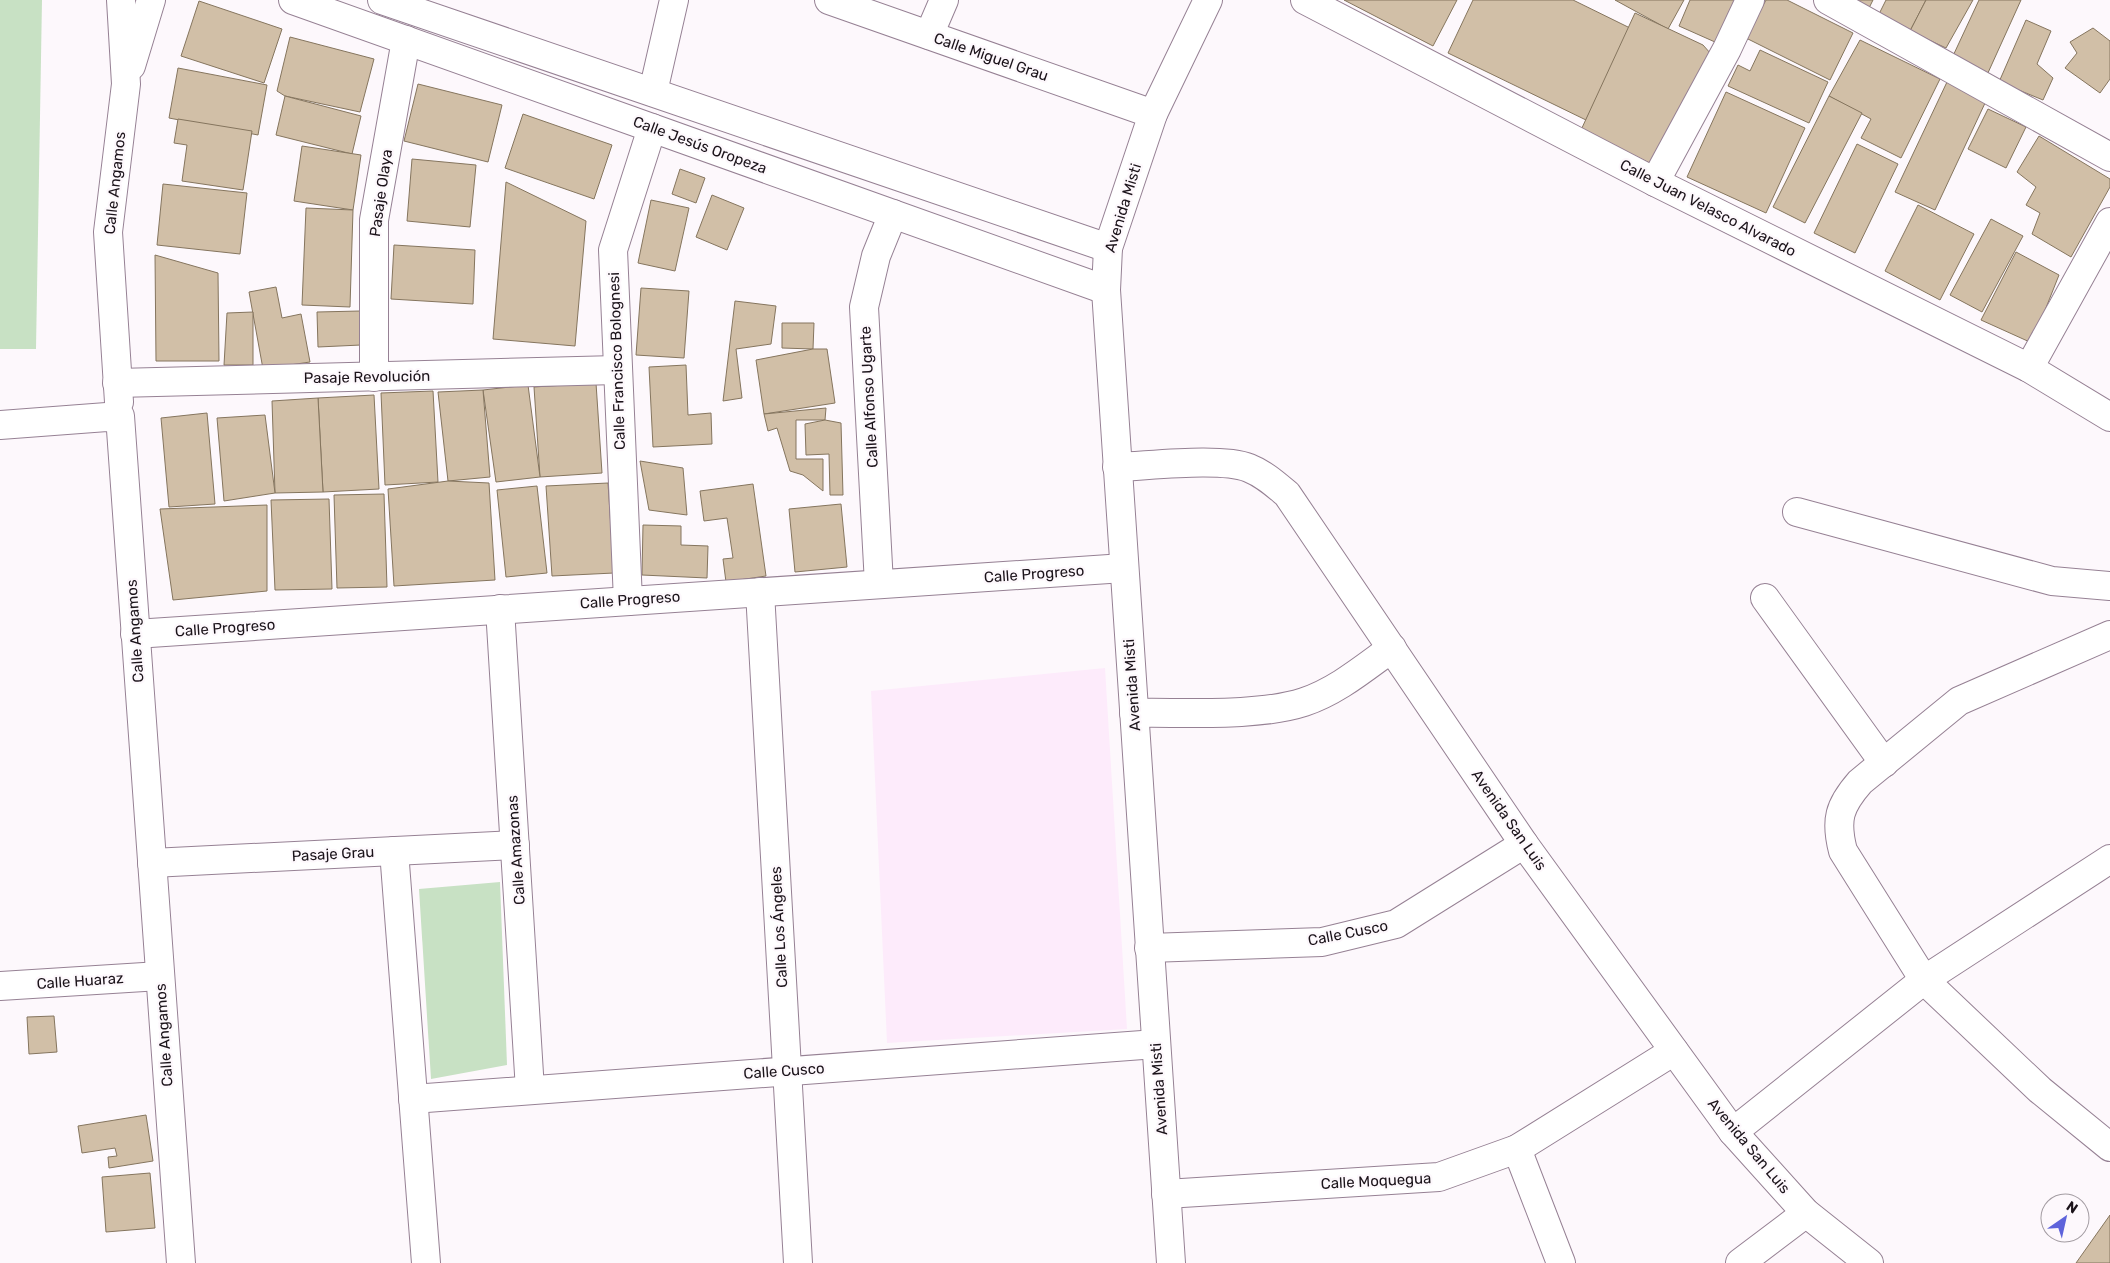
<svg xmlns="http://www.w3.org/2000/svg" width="2110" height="1263" viewBox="0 0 2110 1263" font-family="Rubik,sans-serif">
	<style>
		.built { fill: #fdebfb }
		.green { fill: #c8e1c4 }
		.building { fill: #d1bfa7; stroke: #85755e }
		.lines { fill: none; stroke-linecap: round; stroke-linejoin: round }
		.street-casing { stroke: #968194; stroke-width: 30 }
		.secondary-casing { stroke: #968194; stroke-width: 30 }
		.street { stroke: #fff; stroke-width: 28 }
		.secondary { stroke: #fff; stroke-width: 28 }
		.labels { text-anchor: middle; stroke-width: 4.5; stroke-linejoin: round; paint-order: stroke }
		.street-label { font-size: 15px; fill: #1b131a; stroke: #fdf8fc }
	</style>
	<rect width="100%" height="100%" fill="#fdf8fc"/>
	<path class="built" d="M 1105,668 L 1127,1029 L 887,1043 L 871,691 Z"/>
	<g class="green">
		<path d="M 0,0 L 42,0 L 36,349 L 0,349 Z"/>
		<path d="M 500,882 L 507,1065 L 431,1079 L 419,889 Z"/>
	</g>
	<g class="building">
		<path d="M 1344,0 L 1457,0 L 1433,46 Z"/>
		<path d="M 1473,0 L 1573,0 L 1630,28 L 1586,120 L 1448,53 Z"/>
		<path d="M 1615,0 L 1684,0 L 1668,29 Z"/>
		<path d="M 1690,0 L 1743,0 L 1724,46 L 1679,26 Z"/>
		<path d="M 1766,0 L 1787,0 L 1853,33 L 1830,80 L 1746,38 Z"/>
		<path d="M 1849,0 L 1873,0 L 1868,10 Z"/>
		<path d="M 1886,0 L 1926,0 L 1910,31 L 1879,14 Z"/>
		<path d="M 1926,0 L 1973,0 L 1946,48 L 1910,31 Z"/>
		<path d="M 1979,0 L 2021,0 L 1987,75 L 1952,58 Z"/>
		<path d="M 199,1 L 282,29 L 264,83 L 181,56 Z"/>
		<path d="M 1635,13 L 1703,45 L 1711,54 L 1658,167 L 1581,130 Z"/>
		<path d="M 2026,20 L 2051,31 L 2037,64 L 2053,78 L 2043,100 L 1999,82 Z"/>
		<path d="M 2093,28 L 2110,41 L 2110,79 L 2100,93 L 2065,68 L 2077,53 L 2070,42 Z"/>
		<path d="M 290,37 L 374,59 L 360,112 L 285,96 L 277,91 Z"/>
		<path d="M 1860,40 L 1940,79 L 1901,158 L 1861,138 L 1871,119 L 1829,96 Z"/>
		<path d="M 1760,50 L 1828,82 L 1809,123 L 1728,86 L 1738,65 L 1750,71 Z"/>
		<path d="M 178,68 L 267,85 L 258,135 L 169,118 Z"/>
		<path d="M 1947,82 L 1986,101 L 1935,210 L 1895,192 Z"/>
		<path d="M 418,84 L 502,105 L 488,162 L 404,141 Z"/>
		<path d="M 1726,92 L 1805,128 L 1766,213 L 1687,177 Z"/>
		<path d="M 285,96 L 361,116 L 352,154 L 276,135 Z"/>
		<path d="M 1829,96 L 1862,113 L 1805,223 L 1773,207 Z"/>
		<path d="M 1988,109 L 2026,127 L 2006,168 L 1968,149 Z"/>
		<path d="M 523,114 L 612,145 L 594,199 L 505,168 Z"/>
		<path d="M 178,119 L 252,131 L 243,190 L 182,181 L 187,145 L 174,143 Z"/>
		<path d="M 2039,136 L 2110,179 L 2110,187 L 2071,257 L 2032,234 L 2040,213 L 2026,205 L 2036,187 L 2017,172 Z"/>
		<path d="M 1857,144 L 1898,164 L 1855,253 L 1814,233 Z"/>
		<path d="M 302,146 L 361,155 L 353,210 L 294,201 Z"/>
		<path d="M 412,159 L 476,165 L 470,227 L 407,221 Z"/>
		<path d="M 680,169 L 705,178 L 696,203 L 672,194 Z"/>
		<path d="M 506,182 L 586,221 L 575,346 L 493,339 Z"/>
		<path d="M 163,184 L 247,193 L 240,254 L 157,245 Z"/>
		<path d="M 712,195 L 744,208 L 727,250 L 696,237 Z"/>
		<path d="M 651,200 L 689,208 L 675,271 L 638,263 Z"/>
		<path d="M 1918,205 L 1974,234 L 1940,300 L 1885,271 Z"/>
		<path d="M 306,208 L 353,210 L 350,307 L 302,305 Z"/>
		<path d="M 1991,219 L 2023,236 L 1982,312 L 1950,295 Z"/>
		<path d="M 394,245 L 475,250 L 473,304 L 391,299 Z"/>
		<path d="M 2016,252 L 2059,275 L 2032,343 L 1981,320 Z"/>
		<path d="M 155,255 L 218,273 L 219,361 L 156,361 Z"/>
		<path d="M 276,287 L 282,318 L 301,314 L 310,362 L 263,369 L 249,292 Z"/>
		<path d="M 641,288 L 689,291 L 684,358 L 636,355 Z"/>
		<path d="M 735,301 L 776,306 L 771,344 L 736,349 L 742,398 L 723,401 Z"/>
		<path d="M 360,311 L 361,345 L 318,347 L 317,312 Z"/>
		<path d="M 253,312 L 253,365 L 224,365 L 227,313 Z"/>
		<path d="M 782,323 L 814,323 L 813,349 L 782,348 Z"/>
		<path d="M 813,349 L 827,349 L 835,403 L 764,414 L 756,360 Z"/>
		<path d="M 686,365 L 688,415 L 711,413 L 712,444 L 653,447 L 649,367 Z"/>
		<path d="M 596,383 L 602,473 L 540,477 L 534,387 Z"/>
		<path d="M 528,385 L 540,477 L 496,482 L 483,390 Z"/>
		<path d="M 483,390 L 490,477 L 448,481 L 438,392 Z"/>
		<path d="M 433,391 L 438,482 L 385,485 L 381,393 Z"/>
		<path d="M 374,395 L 379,489 L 323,492 L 318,398 Z"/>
		<path d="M 318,398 L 323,492 L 275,493 L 272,401 Z"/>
		<path d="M 826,408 L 825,420 L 796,420 L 796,459 L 823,459 L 823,491 L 803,475 L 790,471 L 777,428 L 768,431 L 764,414 Z"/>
		<path d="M 207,413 L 215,504 L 169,507 L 161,418 Z"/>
		<path d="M 265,415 L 275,493 L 224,501 L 217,418 Z"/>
		<path d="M 825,420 L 841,423 L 843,495 L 830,495 L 829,454 L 806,455 L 805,424 Z"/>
		<path d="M 640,461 L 683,468 L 687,515 L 649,510 Z"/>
		<path d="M 448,481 L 489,483 L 495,580 L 394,586 L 388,489 Z"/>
		<path d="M 608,483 L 614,573 L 552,576 L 546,486 Z"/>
		<path d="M 753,484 L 766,576 L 726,582 L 723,559 L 733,558 L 727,518 L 704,521 L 700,491 Z"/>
		<path d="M 537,486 L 547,573 L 506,577 L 497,490 Z"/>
		<path d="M 384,494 L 387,587 L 337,588 L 334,495 Z"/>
		<path d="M 329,499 L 332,589 L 275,590 L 271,500 Z"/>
		<path d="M 841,504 L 847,567 L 795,572 L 789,509 Z"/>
		<path d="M 267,505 L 267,591 L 173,600 L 160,509 Z"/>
		<path d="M 643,525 L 681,526 L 681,545 L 708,546 L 707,578 L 642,575 Z"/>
		<path d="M 54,1016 L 57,1052 L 29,1054 L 27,1017 Z"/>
		<path d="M 146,1115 L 153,1161 L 109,1168 L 108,1157 L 117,1156 L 115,1148 L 82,1153 L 78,1126 Z"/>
		<path d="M 150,1173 L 155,1228 L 106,1232 L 102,1177 Z"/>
		<path d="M 2110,1215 L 2110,1263 L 2076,1263 Z"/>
	</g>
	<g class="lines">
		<g class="street-casing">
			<g id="street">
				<path d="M 293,0 L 1106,290"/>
				<path d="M 382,0 L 1108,248"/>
				<path d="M 829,0 L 1153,114"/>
				<path d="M 1305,0 L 1655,182 L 2029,368 L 2110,417"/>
				<path d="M 1828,0 L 2110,157"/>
				<path d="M 929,35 L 944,0"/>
				<path d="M 131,66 L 151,0"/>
				<path d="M 653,92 L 674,0"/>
				<path d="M 1655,182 L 1727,49 L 1750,0"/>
				<path d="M 2029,368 L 2110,222"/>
				<path d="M 374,377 L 374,220 L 406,40"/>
				<path d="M 117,383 L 617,370"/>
				<path d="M 119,402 L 108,232 L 126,84 L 121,0"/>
				<path d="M 1117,467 C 1149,466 1221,457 1249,468 C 1264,474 1275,484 1287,494 L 1524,844 L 1733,1132 L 1806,1213 L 1869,1263"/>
				<path d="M 1797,512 L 2052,581 L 2110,586"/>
				<path d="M 879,584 L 864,307 L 876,256 L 893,214"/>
				<path d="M 760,592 L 798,1263"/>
				<path d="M 1765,598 L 1884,763"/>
				<path d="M 628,601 L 613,250 L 652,128"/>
				<path d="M 500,609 L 530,1090"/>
				<path d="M 135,634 L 1124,568"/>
				<path d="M 2110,635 L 1959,701 L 1860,782 C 1839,806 1835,820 1843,851 L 1924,980 L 2040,1090 L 2110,1147"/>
				<path d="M 1134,713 C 1184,712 1258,717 1304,702 C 1337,691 1364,668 1392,648"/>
				<path d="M 394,851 L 426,1263"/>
				<path d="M 152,863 L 515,845"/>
				<path d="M 1149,948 L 1322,942 L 1396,924 L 1524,844"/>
				<path d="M 0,986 L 160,976"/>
				<path d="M 413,1099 L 1156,1044"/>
				<path d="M 1733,1132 L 1924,980 L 2110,859"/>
				<path d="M 1517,1149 L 1561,1263"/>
				<path d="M 1166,1194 L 1439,1177 L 1517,1149 L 1674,1051"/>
				<path d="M 1171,1263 L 1106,290 L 1108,248 L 1153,114 L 1208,0"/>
				<path d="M 1740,1263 L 1806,1213"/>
			</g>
		</g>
		<g class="secondary-casing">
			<path id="secondary" d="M 0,425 L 120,416 L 181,1263"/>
		</g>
		<use href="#street" class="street"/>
		<use href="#secondary" class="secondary"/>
	</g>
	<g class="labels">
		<g class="street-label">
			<text transform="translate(991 57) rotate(19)" y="5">Calle Miguel Grau</text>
			<text transform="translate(700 145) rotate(20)" y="5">Calle Jesús Oropeza</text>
			<text transform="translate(115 183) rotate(-84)" y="5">Calle Angamos</text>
			<text transform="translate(381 193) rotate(-82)" y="5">Pasaje Olaya</text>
			<text transform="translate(1123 208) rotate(-73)" y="5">Avenida Misti</text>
			<text transform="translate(1708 208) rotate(27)" y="5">Calle Juan Velasco Alvarado</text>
			<text transform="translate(617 361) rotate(-92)" y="5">Calle Francisco Bolognesi</text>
			<text transform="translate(367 377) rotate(-1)" y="5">Pasaje Revolución</text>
			<text transform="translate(869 397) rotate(-93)" y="5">Calle Alfonso Ugarte</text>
			<text transform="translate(1034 574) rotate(-4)" y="5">Calle Progreso</text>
			<text transform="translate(630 600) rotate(-4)" y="5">Calle Progreso</text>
			<text transform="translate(225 628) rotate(-4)" y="5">Calle Progreso</text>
			<text transform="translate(135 631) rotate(-94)" y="5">Calle Angamos</text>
			<text transform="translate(1132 685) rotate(-94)" y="5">Avenida Misti</text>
			<text transform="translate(1509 820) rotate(55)" y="5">Avenida San Luis</text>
			<text transform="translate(516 850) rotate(-94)" y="5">Calle Amazonas</text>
			<text transform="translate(333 854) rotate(-3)" y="5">Pasaje Grau</text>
			<text transform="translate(779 927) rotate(-93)" y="5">Calle Los Ángeles</text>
			<text transform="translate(1348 933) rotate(-11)" y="5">Calle Cusco</text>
			<text transform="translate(80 981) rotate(-4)" y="5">Calle Huaraz</text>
			<text transform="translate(164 1035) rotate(-94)" y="5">Calle Angamos</text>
			<text transform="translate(784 1071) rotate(-4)" y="5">Calle Cusco</text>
			<text transform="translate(1159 1089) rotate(-94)" y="5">Avenida Misti</text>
			<text transform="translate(1749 1146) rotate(50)" y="5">Avenida San Luis</text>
			<text transform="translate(1376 1181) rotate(-3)" y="5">Calle Moquegua</text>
		</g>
	</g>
	<g transform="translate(2065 1218) rotate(34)"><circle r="24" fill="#fdf8fc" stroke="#a39ca2"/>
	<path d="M0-4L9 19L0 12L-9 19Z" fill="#5e63db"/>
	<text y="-8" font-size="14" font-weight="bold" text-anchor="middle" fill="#1b131a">N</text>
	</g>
</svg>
